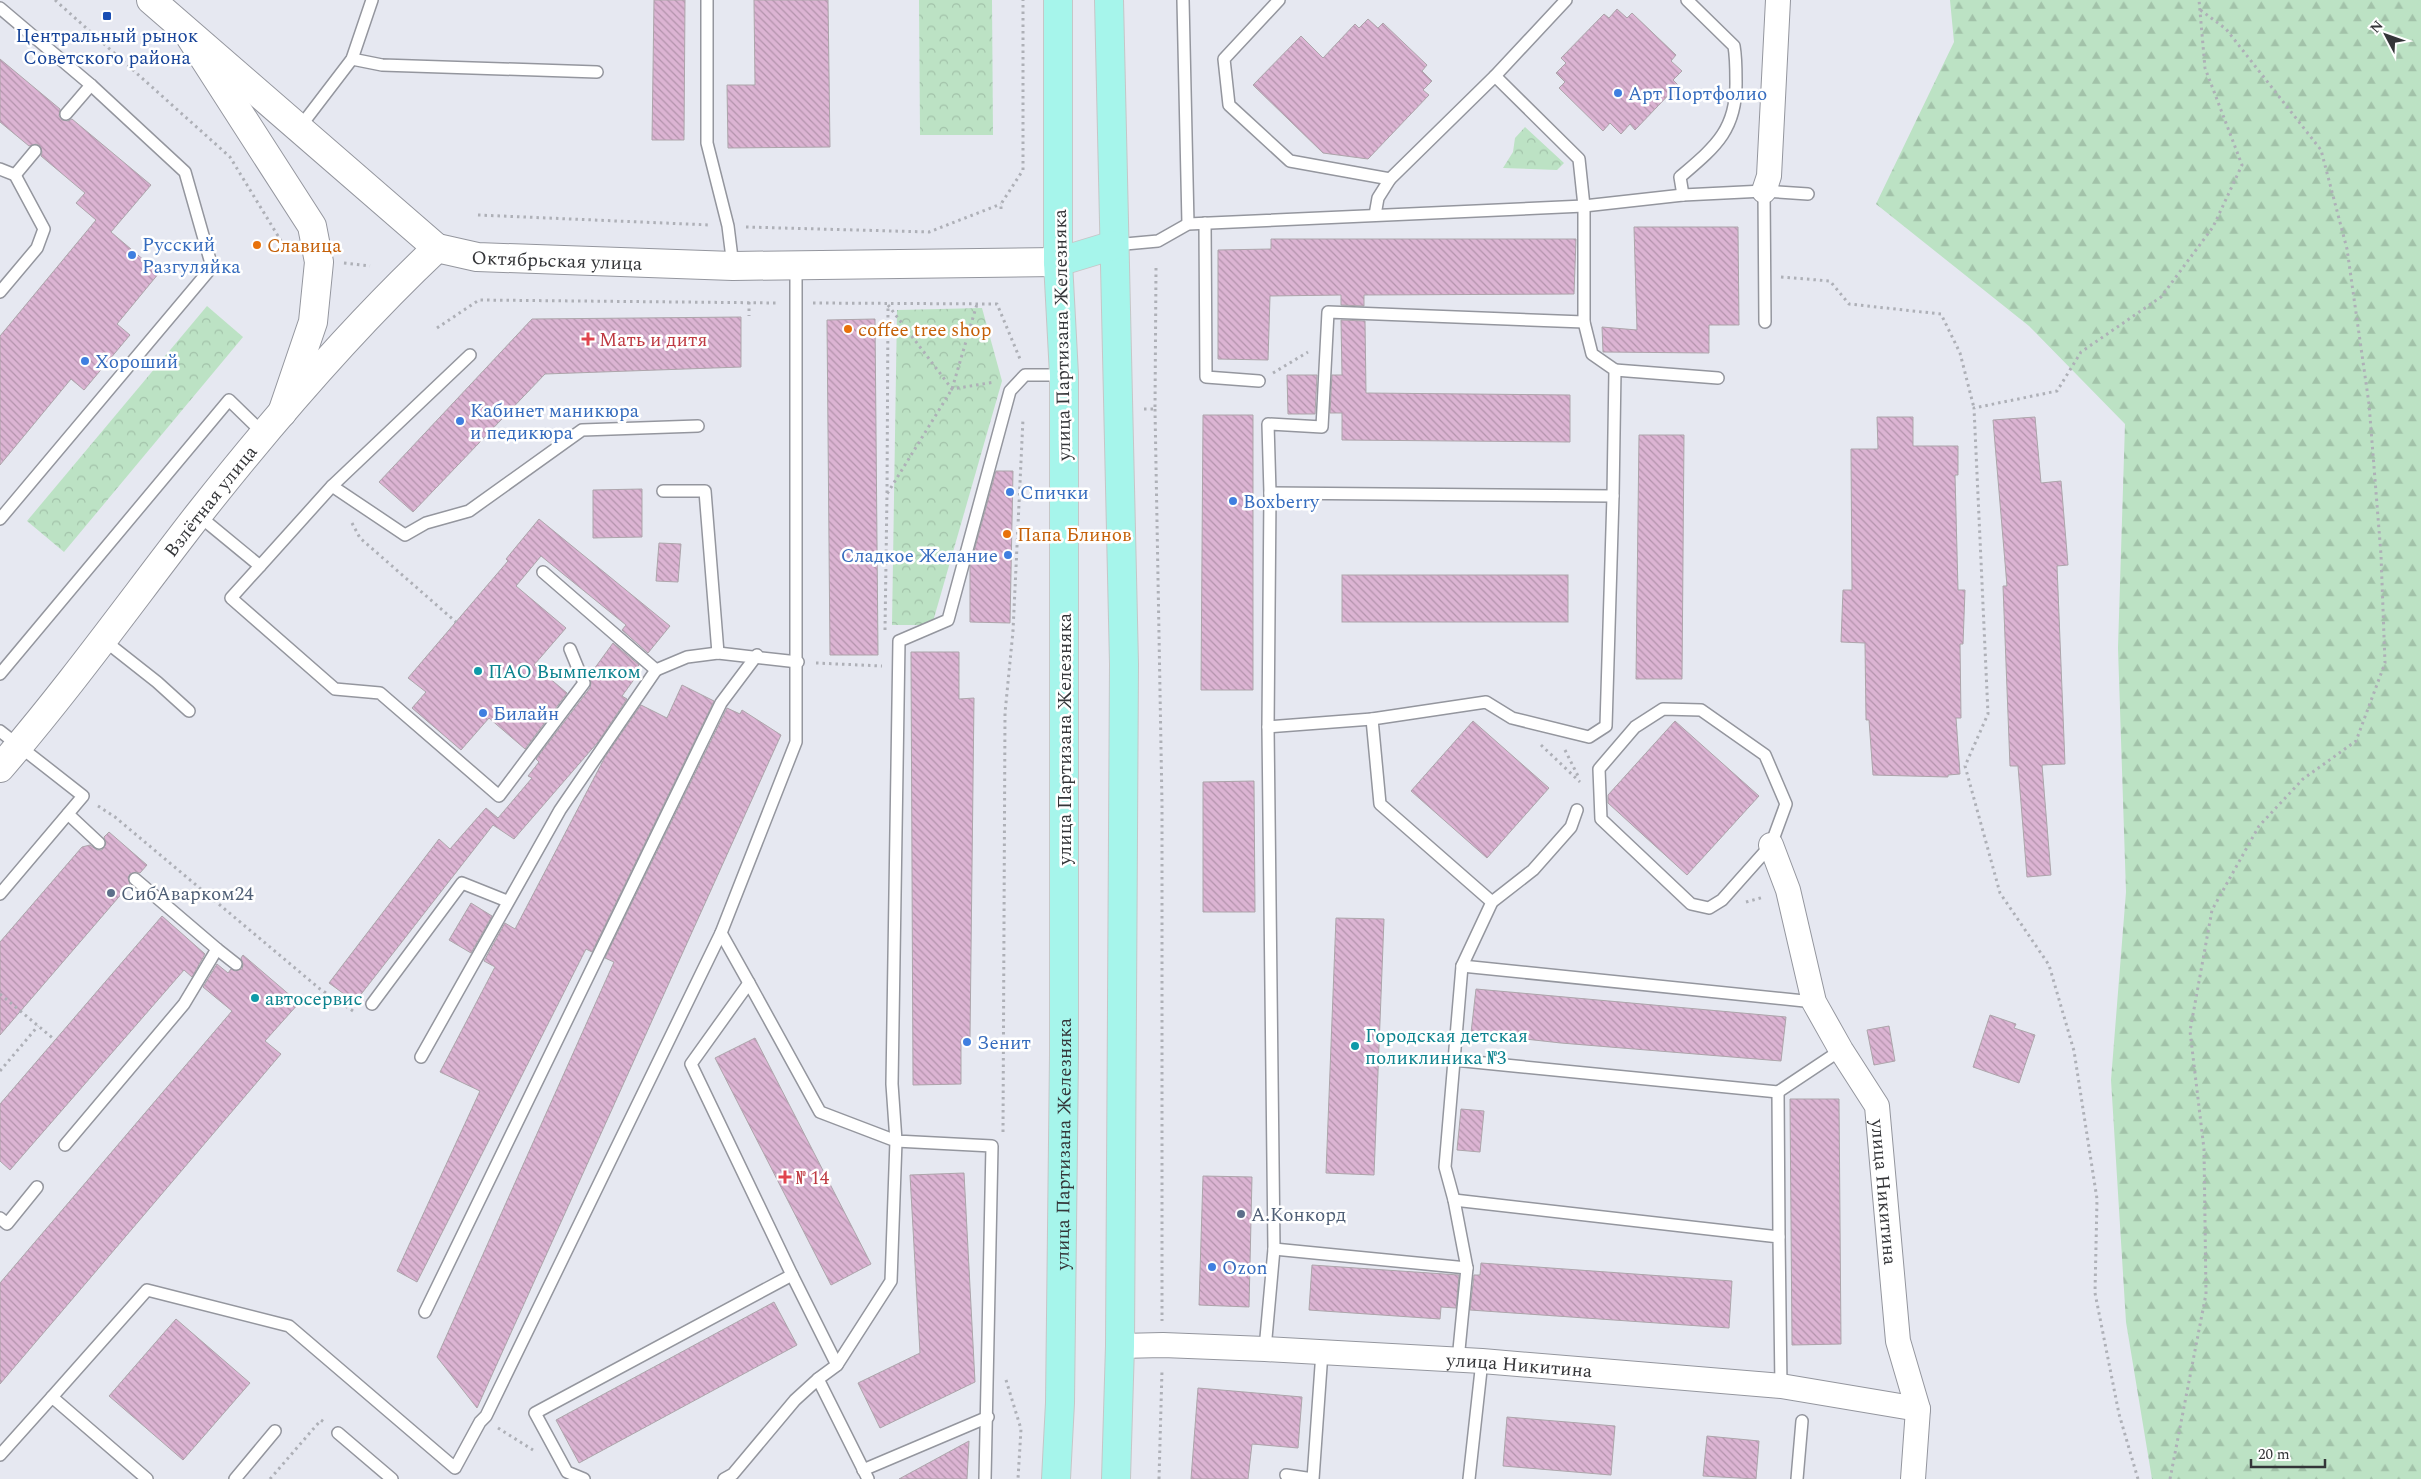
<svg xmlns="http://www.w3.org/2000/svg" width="2421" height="1479" viewBox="0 0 2421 1479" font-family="Spectral,serif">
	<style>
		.forest { fill: url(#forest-firs) }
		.park { fill: url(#park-crowns) }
		.building { fill: url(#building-back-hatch); stroke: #ada5ab }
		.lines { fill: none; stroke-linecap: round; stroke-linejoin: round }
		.service-casing { stroke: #94969e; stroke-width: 14 }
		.minor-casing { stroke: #94969e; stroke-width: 26 }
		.tertiary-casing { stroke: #94969e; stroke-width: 30 }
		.secondary-casing { stroke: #94969e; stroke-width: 30 }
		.primary-casing { stroke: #c6c6c7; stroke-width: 30 }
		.path { stroke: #aeb0b7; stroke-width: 3; stroke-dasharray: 2.5 4; stroke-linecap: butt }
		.service { stroke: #fff; stroke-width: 11 }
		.minor { stroke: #fff; stroke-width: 24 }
		.tertiary { stroke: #fff; stroke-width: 28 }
		.secondary { stroke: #fff; stroke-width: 28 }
		.primary { stroke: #a6f5eb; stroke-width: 28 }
		.transit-dot { fill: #1a4fb4; stroke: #fff; stroke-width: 2 }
		.shop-dot { fill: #3f7fe0; stroke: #fff; stroke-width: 2 }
		.food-dot { fill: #e8710a; stroke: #fff; stroke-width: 2 }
		.health-dot { fill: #e0444e; stroke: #fff; stroke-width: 2 }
		.culture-dot { fill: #0f9aa8; stroke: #fff; stroke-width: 2 }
		.service-dot { fill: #5c6f8a; stroke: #fff; stroke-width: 2 }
		.labels { text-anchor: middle; stroke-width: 5; stroke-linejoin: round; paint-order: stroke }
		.transit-label { font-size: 19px; fill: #164399; stroke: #fff }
		.shop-label { font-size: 19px; fill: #366cbe; stroke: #fff; text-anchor: start }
		.food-label { font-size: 19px; fill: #c56008; stroke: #fff; text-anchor: start }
		.street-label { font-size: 19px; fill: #343538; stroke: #fff }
		.health-label { font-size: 19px; fill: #be3a42; stroke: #fff; text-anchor: start }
		.culture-label { font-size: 19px; fill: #0d838f; stroke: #fff; text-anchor: start }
		.service-label { font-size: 19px; fill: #4e5e75; stroke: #fff; text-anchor: start }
	</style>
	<defs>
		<pattern id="forest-firs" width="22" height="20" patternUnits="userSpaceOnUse" patternTransform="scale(1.25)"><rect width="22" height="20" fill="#bce2c4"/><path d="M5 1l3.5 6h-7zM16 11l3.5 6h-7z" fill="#a2c2a9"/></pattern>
		<pattern id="park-crowns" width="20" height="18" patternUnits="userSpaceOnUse" patternTransform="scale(1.25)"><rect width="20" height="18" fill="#bce2c4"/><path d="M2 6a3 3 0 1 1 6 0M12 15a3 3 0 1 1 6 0" fill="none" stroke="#a2c2a9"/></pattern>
		<pattern id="building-back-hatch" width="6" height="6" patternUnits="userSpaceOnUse" patternTransform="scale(1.25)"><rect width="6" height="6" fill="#dcb4d3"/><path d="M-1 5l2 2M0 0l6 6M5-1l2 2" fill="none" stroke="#b393ac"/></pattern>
	</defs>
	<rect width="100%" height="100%" fill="#e6e8f1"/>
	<path class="forest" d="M 1950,0 L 2421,0 L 2421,1479 L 2152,1479 L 2126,1322 L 2111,1080 L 2126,892 L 2118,648 L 2125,424 L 2029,326 L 1876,204 L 1954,42 Z"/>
	<g class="park">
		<path d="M 919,0 L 992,0 L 993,135 L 920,135 Z"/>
		<path d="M 1525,127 L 1564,163 L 1557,170 L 1503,168 L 1513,152 L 1515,138 Z"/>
		<path d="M 207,306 L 243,337 L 64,552 L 27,521 Z"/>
		<path d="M 982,308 L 1002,381 L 932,625 L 892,625 L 897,310 Z"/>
	</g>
	<g class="building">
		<path d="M 654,0 L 685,0 L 684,140 L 652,140 Z"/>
		<path d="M 754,0 L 828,0 L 830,147 L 728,148 L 727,85 L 755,85 Z"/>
		<path d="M 1617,9 L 1627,18 L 1632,13 L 1676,55 L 1671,61 L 1682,71 L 1673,80 L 1678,85 L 1635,130 L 1630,124 L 1621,134 L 1610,123 L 1603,131 L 1559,88 L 1565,82 L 1556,73 L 1566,63 L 1561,58 L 1604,14 L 1609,18 Z"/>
		<path d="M 1368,19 L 1378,28 L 1383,23 L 1427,65 L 1422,71 L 1432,81 L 1423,90 L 1429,95 L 1368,159 L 1323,153 L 1253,85 L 1301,36 L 1323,58 L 1355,24 L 1359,28 Z"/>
		<path d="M 0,59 L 60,109 L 59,116 L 62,120 L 68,121 L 72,119 L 151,185 L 111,232 L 159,273 L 117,324 L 130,335 L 84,390 L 71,379 L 0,465 L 0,336 L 96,220 L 76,203 L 85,193 L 41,156 L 42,152 L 40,146 L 36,144 L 29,146 L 0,122 Z"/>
		<path d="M 1634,227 L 1738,227 L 1739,325 L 1709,325 L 1709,353 L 1603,352 L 1602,327 L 1637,330 Z"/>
		<path d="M 1271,239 L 1576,239 L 1574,294 L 1364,295 L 1364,306 L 1341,305 L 1341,295 L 1270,296 L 1268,360 L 1218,359 L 1218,250 L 1271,249 Z"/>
		<path d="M 741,317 L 741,367 L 545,374 L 413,512 L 379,482 L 532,319 Z"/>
		<path d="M 875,319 L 878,655 L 830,655 L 827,320 Z"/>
		<path d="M 1341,320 L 1365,321 L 1366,393 L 1570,395 L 1570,442 L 1342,440 L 1342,413 L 1330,413 L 1332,375 L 1342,375 Z"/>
		<path d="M 1287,375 L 1317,375 L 1315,414 L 1288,414 Z"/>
		<path d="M 1203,415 L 1253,415 L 1253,690 L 1201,690 Z"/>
		<path d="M 1877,417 L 1913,417 L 1913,446 L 1958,446 L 1958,475 L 1955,475 L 1958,590 L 1965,590 L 1963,644 L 1960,644 L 1961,718 L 1956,718 L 1960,774 L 1948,775 L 1948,777 L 1873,775 L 1869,720 L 1866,720 L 1865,643 L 1841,642 L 1843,590 L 1852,590 L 1851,449 L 1878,449 Z"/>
		<path d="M 2035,417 L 2041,483 L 2061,481 L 2068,565 L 2057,566 L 2065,764 L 2042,765 L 2051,875 L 2027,877 L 2018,766 L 2010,766 L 2003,586 L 2007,586 L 1993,420 Z"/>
		<path d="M 1639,435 L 1684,435 L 1682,679 L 1636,679 Z"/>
		<path d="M 996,471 L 1013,471 L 1010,623 L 970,622 L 970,566 Z"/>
		<path d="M 642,489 L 642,537 L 593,538 L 593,490 Z"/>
		<path d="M 539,519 L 670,626 L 648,653 L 622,630 L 626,625 L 541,556 L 516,586 L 566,628 L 534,665 L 567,693 L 525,749 L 489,718 L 461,750 L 412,708 L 426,692 L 408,678 L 508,561 L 506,559 Z"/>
		<path d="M 659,543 L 681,544 L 678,582 L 656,581 Z"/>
		<rect x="1342" y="575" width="226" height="47"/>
		<path d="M 613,643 L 639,665 L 634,671 L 638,674 L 622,696 L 627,699 L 598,742 L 514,839 L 493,825 L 355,1002 L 329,983 L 439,839 L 450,849 L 486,808 L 498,818 L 532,778 L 528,776 L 539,762 L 536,759 L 590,688 L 591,683 L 589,676 Z"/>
		<path d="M 911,652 L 959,652 L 959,699 L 974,698 L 970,1038 L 961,1039 L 961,1084 L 913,1085 Z"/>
		<path d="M 682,685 L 714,701 L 592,952 L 586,949 L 417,1282 L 397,1271 L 480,1091 L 440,1072 L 495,967 L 484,961 L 505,923 L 515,929 L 605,757 L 641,705 L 667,718 Z"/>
		<path d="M 727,708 L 740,714 L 742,710 L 781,735 L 477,1408 L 437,1357 L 614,962 L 605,958 Z"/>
		<path d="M 1473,721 L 1549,788 L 1487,858 L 1411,791 Z"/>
		<path d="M 1675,721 L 1759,796 L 1687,875 L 1608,803 L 1608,795 Z"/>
		<path d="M 1254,781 L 1255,912 L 1203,912 L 1203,782 Z"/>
		<path d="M 109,832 L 147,865 L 140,873 L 136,872 L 130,874 L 128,878 L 130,884 L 0,1035 L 0,942 L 82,847 L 90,845 L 97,850 L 102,850 L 106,844 L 104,837 Z"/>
		<path d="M 471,903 L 492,916 L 471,953 L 449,940 Z"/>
		<path d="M 162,916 L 205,954 L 192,977 L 184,970 L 10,1170 L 0,1161 L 0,1104 Z"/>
		<path d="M 1336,918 L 1384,919 L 1374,1175 L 1326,1173 Z"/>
		<path d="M 243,955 L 299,1003 L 265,1041 L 281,1054 L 0,1384 L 0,1283 L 232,1011 L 203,987 L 217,964 L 228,973 L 231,969 L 235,971 L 242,969 L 243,965 L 241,958 Z"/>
		<path d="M 1476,989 L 1786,1017 L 1781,1061 L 1561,1043 L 1471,1033 Z"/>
		<path d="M 1990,1015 L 2016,1024 L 2014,1028 L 2035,1035 L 2019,1083 L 1973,1067 Z"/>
		<path d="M 1889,1026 L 1895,1061 L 1874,1065 L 1867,1030 Z"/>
		<path d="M 755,1038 L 871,1264 L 831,1285 L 715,1058 Z"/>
		<path d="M 1790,1099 L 1839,1099 L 1841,1344 L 1792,1345 Z"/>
		<path d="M 1461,1109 L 1484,1111 L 1480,1152 L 1457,1150 Z"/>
		<path d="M 964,1173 L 975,1382 L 880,1428 L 858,1383 L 920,1353 L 910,1175 Z"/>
		<path d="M 1203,1176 L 1252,1177 L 1249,1307 L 1199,1305 Z"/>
		<path d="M 1481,1263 L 1732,1281 L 1729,1328 L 1470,1310 L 1474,1275 L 1480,1275 Z"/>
		<path d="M 1312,1265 L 1459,1275 L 1456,1308 L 1441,1307 L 1440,1319 L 1309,1310 Z"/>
		<path d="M 774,1302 L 797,1345 L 579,1463 L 556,1420 Z"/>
		<path d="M 176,1319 L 250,1383 L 183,1460 L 109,1396 Z"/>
		<path d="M 1198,1388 L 1302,1397 L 1298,1448 L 1252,1444 L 1248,1479 L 1191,1479 Z"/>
		<path d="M 1507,1417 L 1615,1426 L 1611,1475 L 1503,1466 Z"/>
		<path d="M 1707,1436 L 1759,1441 L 1756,1479 L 1703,1476 Z"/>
		<path d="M 969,1441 L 967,1479 L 899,1479 Z"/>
	</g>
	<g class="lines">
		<g class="service-casing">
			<g id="service">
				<path d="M 707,0 L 707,143 L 728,226 L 733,266"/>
				<path d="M 1183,0 L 1188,224"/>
				<path d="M 1279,0 L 1224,59 L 1229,105 L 1290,161 L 1390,179"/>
				<path d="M 0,8 L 91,85 L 185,172 L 212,267 L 0,519"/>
				<path d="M 352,59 L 382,65 L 597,72"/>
				<path d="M 66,114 L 91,85"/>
				<path d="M 300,127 L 352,59 L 372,0"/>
				<path d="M 0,169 L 15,175 L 44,229 L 37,248 L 0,292"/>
				<path d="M 15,175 L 35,151"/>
				<path d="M 1764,191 L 1765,322"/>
				<path d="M 1683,195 L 1680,177 C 1715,147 1737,130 1736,81 C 1736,69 1736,57 1734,46 L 1687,0"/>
				<path d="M 1375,215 L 1378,198 L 1390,179 L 1495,76 L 1566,0"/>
				<path d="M 1205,223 L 1206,377 L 1259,381"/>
				<path d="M 1114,245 L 1158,241 L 1188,224 L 1584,206 L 1683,195 L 1764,191 L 1808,194"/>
				<path d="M 1615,370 L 1718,378"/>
				<path d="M 332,486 L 470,355"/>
				<path d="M 663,491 L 705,491 L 718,653"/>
				<path d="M 1270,493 L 1268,424 L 1322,427 L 1328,312 L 1584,322"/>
				<path d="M 198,515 L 260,566 L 332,486 L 405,535 L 426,523 L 469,511 L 582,430 L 698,426"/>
				<path d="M 260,566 L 231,598 L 335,689 L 380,693 L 499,796 L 584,683 L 570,649"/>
				<path d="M 543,572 L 656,670 L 687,657 L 718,653 L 798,662"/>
				<path d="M 105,641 L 157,682 L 189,711"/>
				<path d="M 0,674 L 229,400 L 264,434"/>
				<path d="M 1663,709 L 1701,710 L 1765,755 L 1786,804 L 1771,845 L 1722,900 L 1709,908 L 1691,904 L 1601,819 L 1599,769 L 1635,727 Z"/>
				<path d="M 1268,727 L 1372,719"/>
				<path d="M 0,731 L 83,796 L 0,894"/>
				<path d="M 68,814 L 99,843"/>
				<path d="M 1492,902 L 1380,804 L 1372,719 L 1486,702 L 1512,718 L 1589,737 L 1606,726 L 1613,496"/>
				<path d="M 721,933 L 749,983"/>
				<path d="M 217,949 L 236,964"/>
				<path d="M 1462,966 L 1814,1002"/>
				<path d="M 372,1004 L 462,883 L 507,901"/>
				<path d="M 421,1057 L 560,810 L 656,670"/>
				<path d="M 1454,1060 L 1778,1092 L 1841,1050"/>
				<path d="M 1778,1092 L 1779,1237"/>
				<path d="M 65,1145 L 184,1004 L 217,949 L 135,879"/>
				<path d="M 1454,1200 L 1779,1237 L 1781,1386"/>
				<path d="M 0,1218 L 7,1224 L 37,1187"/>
				<path d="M 1274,1249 L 1467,1268"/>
				<path d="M 792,1275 L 837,1365 L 818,1379"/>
				<path d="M 425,1312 L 721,703 L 757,655"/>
				<path d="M 1265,1349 L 1274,1249 L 1268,727 L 1270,493 L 1613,496 L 1615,370 L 1592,354 L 1584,322 L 1584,206 L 1579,159 L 1495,76"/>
				<path d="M 1458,1360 L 1467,1268 L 1454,1200 L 1445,1167 L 1462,966 L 1492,902 L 1533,870 L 1571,827 L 1577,810"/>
				<path d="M 52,1397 L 147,1290 L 289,1326 L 455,1468 L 480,1422 L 486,1416 L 721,933 L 796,742 L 796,265"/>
				<path d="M 338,1433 L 392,1479"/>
				<path d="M 0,1455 L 52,1397 L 147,1479"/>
				<path d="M 863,1470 L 988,1417"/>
				<path d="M 1286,1475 L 1313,1479 L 1322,1352"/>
				<path d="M 235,1479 L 275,1431"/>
				<path d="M 584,1479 L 567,1472 L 535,1413 L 792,1275 L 691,1064 L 749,983 L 820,1112 L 896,1141 L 891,1281 L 837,1365"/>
				<path d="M 724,1479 L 733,1474 L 795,1400 L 818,1379 L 868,1479"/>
				<path d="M 985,1479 L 992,1146 L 896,1141 L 892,1084 L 899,641 L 948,620 L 1010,391 L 1025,375 L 1064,375"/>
				<path d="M 1469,1479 L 1482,1361"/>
				<path d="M 1797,1479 L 1802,1421"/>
			</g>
		</g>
		<g class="minor-casing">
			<g id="minor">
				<path d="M 1764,191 L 1769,176 L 1778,0"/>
				<path id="s1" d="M 1771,845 L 1788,890 L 1814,1002 L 1841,1050 L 1877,1106 L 1898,1341 L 1918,1409 L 1913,1479"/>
				<path id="s2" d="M 1120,1346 L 1163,1345 L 1265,1349 L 1482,1361 L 1781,1386 L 1918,1409"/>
			</g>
		</g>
		<g class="tertiary-casing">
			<g id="tertiary">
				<path d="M 151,0 L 437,248"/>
				<path d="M 189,35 L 312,226 L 319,262 L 313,322 L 282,413"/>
			</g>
		</g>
		<g class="secondary-casing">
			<g id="secondary">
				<path id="s3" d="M 0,768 C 70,687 132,600 198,515 C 272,421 351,329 437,248 L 477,257 L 733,266 L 1058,262"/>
			</g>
		</g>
		<g class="primary-casing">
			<g id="primary">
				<path d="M 1109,0 L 1124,664 L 1120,1346 L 1116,1479"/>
				<path d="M 1058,262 L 1114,245"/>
				<path id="s4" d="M 1056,1479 L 1060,1403 L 1064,1055 L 1064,375 L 1058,262 L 1058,0"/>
			</g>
		</g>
		<g class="path">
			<path d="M 55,0 L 230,157 L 289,254"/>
			<path d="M 1001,209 L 1001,204 L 1023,170 L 1023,0"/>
			<path d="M 478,215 L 710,225"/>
			<path d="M 746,227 L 929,232 L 1001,204"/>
			<path d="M 344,263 L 370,266"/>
			<path d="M 1781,277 L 1830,281 L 1849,304 L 1941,314 L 1960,353 L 1974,408"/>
			<path d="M 749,302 L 749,316"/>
			<path d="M 813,303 L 997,304 L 1020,359"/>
			<path d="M 888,305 L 952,389 L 995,382"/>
			<path d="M 437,328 L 479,300 L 779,303"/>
			<path d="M 1273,373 L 1308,352"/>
			<path d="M 1144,409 L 1155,409 L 1156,268"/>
			<path d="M 1155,409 L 1162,804 L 1162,1321"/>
			<path d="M 887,493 L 888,305"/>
			<path d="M 352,523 L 360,538 L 456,622"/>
			<path d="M 885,630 L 887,494 L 952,389 L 977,304"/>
			<path d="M 816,663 L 882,666"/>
			<path d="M 1541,745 L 1580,782"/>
			<path d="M 1565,750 L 1579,778"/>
			<path d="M 98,806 L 115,817 L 320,989 L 356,1013"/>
			<path d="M 1746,902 L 1764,897"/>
			<path d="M 0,994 L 55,1040"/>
			<path d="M 0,1071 L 38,1026"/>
			<path d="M 1003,1132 L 1005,713 L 1013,631 L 1023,419"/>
			<path d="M 1006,1380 L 1021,1429 L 1018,1479"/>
			<path d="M 498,1428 L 533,1450"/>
			<path d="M 270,1479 L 321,1420 L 324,1422"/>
			<path d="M 1159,1479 L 1162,1370"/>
			<path d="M 2138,1479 L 2119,1414 L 2095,1293 L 2097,1199 L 2074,1051 L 2049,965 L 2000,893 L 1965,766 L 1988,714 L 1974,408 L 2057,391 L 2081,352 L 2161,297 L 2213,227 L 2242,165 L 2205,68 L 2199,0"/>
			<path d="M 2170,1479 L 2206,1294 L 2204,1149 L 2190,1031 L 2212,910 L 2259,826 L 2303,779 L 2356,741 L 2385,663 L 2381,555 L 2369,404 L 2347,249 L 2321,150 L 2226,29 L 2199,9"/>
		</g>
		<use href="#service" class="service"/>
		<use href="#minor" class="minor"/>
		<use href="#tertiary" class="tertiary"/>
		<use href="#secondary" class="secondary"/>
		<use href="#primary" class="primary"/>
	</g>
	<rect class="transit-dot" x="102" y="11" width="10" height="10" rx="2.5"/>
	<g class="shop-dot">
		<circle cx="1618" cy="93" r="5"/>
		<circle cx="132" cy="255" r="5"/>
		<circle cx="85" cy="361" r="5"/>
		<circle cx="460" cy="421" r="5"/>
		<circle cx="1010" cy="492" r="5"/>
		<circle cx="1233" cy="501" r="5"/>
		<circle cx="1008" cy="555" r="5"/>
		<circle cx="483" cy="713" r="5"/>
		<circle cx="967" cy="1042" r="5"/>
		<circle cx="1212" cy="1267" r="5"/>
	</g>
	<g class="food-dot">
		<circle cx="257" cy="245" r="5"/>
		<circle cx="848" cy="329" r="5"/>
		<circle cx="1007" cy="534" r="5"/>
	</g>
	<g class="health-dot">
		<path d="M585.5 331.5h5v5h5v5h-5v5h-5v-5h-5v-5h5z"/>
		<path d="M782.5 1169.5h5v5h5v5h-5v5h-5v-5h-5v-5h5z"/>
	</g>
	<g class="culture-dot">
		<circle cx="478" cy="671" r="5"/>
		<circle cx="255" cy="998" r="5"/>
		<circle cx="1355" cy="1046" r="5"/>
	</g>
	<g class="service-dot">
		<circle cx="111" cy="893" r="5"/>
		<circle cx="1241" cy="1214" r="5"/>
	</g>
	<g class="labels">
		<g class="transit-label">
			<text x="107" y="42">Центральный рынок<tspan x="107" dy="22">Советского района</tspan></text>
		</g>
		<g class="shop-label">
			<text x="1628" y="100">Арт Портфолио</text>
			<text x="142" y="251">Русский<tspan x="142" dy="22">Разгуляйка</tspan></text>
			<text x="95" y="368">Хороший</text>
			<text x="470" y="417">Кабинет маникюра<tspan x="470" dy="22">и педикюра</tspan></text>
			<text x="1020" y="499">Спички</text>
			<text x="1243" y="508">Boxberry</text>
			<text x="998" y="562" text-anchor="end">Сладкое Желание</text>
			<text x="493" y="720">Билайн</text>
			<text x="977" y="1049">Зенит</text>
			<text x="1222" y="1274">Ozon</text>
		</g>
		<g class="food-label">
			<text x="267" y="252">Славица</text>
			<text x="858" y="336">coffee tree shop</text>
			<text x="1017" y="541">Папа Блинов</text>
		</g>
		<g class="street-label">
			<text dy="7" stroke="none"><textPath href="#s3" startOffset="801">Октябрьская улица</textPath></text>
			<text transform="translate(1061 335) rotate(-91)" y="7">улица Партизана Железняка</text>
			<text dy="7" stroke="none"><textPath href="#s3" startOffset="340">Взлётная улица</textPath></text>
			<text transform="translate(1064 739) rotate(-90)" y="7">улица Партизана Железняка</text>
			<text dy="7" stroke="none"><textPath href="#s4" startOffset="335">улица Партизана Железняка</textPath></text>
			<text dy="7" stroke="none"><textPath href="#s1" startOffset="371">улица Никитина</textPath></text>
			<text dy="7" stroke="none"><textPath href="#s2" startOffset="400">улица Никитина</textPath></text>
		</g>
		<g class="health-label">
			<text x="599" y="346">Мать и дитя</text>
			<text x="796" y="1184">№ 14</text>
		</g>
		<g class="culture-label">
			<text x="488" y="678">ПАО Вымпелком</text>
			<text x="265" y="1005">автосервис</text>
			<text x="1365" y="1042">Городская детская<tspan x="1365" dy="22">поликлиника №3</tspan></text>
		</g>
		<g class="service-label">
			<text x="121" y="900">СибАварком24</text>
			<text x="1251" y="1221">А.Конкорд</text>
		</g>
	</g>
	<g transform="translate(2386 35) rotate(311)" stroke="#ffffff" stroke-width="4" paint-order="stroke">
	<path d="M0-4L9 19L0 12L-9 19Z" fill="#343538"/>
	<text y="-8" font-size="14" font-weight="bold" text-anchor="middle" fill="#343538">N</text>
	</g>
	<path d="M2251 1459v8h74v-8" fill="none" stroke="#343538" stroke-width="2.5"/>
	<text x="2258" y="1459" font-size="15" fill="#343538" stroke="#ffffff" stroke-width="4" paint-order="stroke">20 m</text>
</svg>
